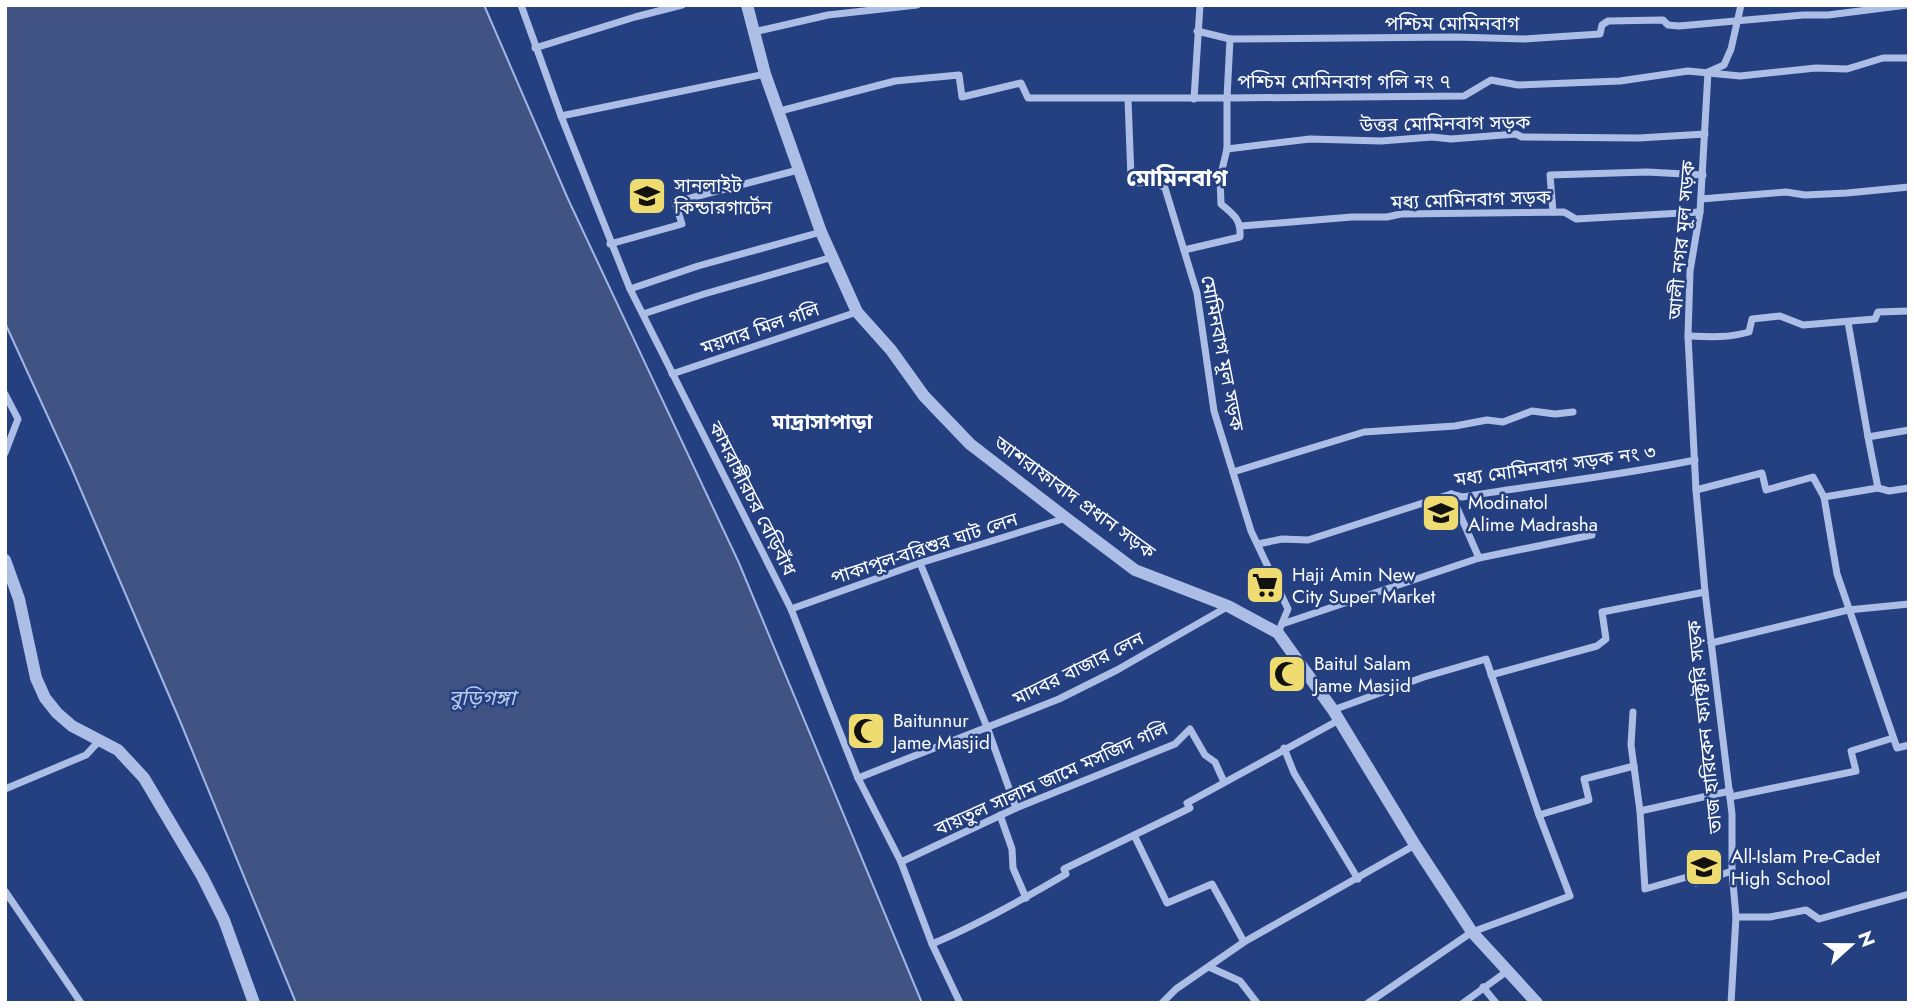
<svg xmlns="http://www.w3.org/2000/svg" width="1914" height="1008" viewBox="0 0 1914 1008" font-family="Jost,'Noto Sans Bengali',sans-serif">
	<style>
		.water { fill: #405382; stroke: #a1b8e7; stroke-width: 2 }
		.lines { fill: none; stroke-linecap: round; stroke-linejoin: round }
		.minor { stroke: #acbee6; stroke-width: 7 }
		.tertiary { stroke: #acbee6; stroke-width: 12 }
		.labels { text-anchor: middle; stroke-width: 5; stroke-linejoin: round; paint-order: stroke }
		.street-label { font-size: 19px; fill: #fff; stroke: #254080 }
		.poi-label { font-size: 19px; fill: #fff; stroke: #254080; text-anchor: start }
		.neighbourhood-label { font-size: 21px; font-weight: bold; fill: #fff; stroke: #254080 }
		.water-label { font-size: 21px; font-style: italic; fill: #b8c9ee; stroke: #254080 }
		.quarter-label { font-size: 23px; font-weight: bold; fill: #fff; stroke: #254080 }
	</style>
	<rect width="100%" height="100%" fill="#254080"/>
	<path class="water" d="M 5,5 L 484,5 L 568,199 L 739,563 L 922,1003 L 296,1003 L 180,721 L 71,467 L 5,323 Z"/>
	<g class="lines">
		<g class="minor">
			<path d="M 521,5 L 561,116 L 630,289 L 791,609 L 858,778 L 901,862 L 932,944 L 960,1003"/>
			<path d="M 1197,31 L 1230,39 L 1455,37 L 1524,39 L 1600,34 L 1602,25 L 1608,21 L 1663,20 L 1668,25 L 1679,26 L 1803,15 L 1828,15 L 1907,5"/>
			<path d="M 754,32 L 828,15 L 917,5"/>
			<path d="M 535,48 L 635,17 L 682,5"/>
			<path d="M 1128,99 L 1131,178 L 1134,183 L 1156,182 L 1165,188 L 1197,293 L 1214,411 L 1251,531 L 1288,609 L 1278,633"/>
			<path d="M 1194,99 L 1200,5"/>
			<path d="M 780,111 L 895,81 L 959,75 L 962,97 L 1021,83 L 1028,98 L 1227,98 L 1230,39"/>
			<path d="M 561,116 L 765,74"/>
			<path d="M 1227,149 L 1310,139 L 1381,141 L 1432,137 L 1451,139 L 1516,134 L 1522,137 L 1639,138 L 1705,134"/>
			<path d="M 1701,199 L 1786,192 L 1805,195 L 1847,193 L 1909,187"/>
			<path d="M 1553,212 L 1550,175 L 1647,172 L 1703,175"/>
			<path d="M 1241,226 L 1352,217 L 1387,217 L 1401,214 L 1564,212 L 1576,219 L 1700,212"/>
			<path d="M 610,244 L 682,224 L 675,202 L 798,170"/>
			<path d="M 1184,250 L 1240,237 C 1241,219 1234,215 1221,204 L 1220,178 L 1227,149 L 1227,98 L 1464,96 L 1491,80 L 1518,85 L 1620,81 L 1688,71 L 1740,76 L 1816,68 L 1847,69 L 1883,58 L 1909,58"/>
			<path d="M 630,289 L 698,266 L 821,232"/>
			<path d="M 643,314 L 704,294 L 833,257"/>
			<path d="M 1848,322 L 1868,437 L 1909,430"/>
			<path d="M 1688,336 C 1710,337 1728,338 1749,332 L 1752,319 L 1780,316 L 1803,325 L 1875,319 L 1878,312 L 1909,311"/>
			<path d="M 672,374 L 857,312"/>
			<path d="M 5,394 L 18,419 L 5,453"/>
			<path d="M 1868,437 L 1878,488"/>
			<path d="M 1233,472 L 1364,432 L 1455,426 L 1487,420 L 1503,422 L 1532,411 L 1555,414 L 1573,412"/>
			<path d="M 1696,490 L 1762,473 L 1766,490 L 1813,477 L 1824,497 L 1878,488 L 1889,491 L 1909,488"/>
			<path d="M 1451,494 L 1479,558"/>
			<path d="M 1824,497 L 1837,574 L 1897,748 L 1909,745"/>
			<path d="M 1258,544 L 1282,539 L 1308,540 L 1451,494 L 1462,497 C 1540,484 1618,476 1695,460"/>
			<path d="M 920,563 L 987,727 L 1016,808"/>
			<path d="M 791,609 L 920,563 L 1066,518"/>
			<path d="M 1282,624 L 1479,558 L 1592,535"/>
			<path d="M 1711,643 L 1848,610 L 1909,604"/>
			<path d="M 1491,675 L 1597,646 L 1606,639 L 1602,612 L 1705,592"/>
			<path d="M 1333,710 L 1424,677 L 1486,659 L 1539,815"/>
			<path d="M 1633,712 L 1631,745 L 1640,811 L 1730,791"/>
			<path d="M 1284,748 L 1294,773 L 1358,879"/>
			<path d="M 858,778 L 1059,699 L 1117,670 L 1227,607"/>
			<path d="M 5,789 L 86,755 L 99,741"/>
			<path d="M 1730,797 L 1856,771 L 1851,751 L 1893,738"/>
			<path d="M 1640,811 L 1645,889 L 1694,875 L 1696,883 L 1732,871"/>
			<path d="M 1000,815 L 1012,849 L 1013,868 L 1026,898"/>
			<path d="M 1135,837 L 1167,903 L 1212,884 L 1244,942"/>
			<path d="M 901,862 L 1016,808 L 1175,744 L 1190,729 L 1205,755 L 1215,762 L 1224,782"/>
			<path d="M 5,891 L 81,1003"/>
			<path d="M 1736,917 L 1770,917 L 1806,910 L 1819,919 L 1909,894"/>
			<path d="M 932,944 C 979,924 1022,900 1066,874 L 1064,869 L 1190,808 L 1187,803 L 1339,720"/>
			<path d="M 1209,967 L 1240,981 L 1257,1003"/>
			<path d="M 1483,987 L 1496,1003"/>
			<path d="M 1162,1003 L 1176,989 L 1244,942 L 1415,845"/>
			<path d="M 1368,1003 L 1472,932 L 1570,896 L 1539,815 L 1589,800 L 1584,779 L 1634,766"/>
			<path d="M 1463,1003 L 1506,972"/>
			<path d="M 1731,1003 L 1736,917 L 1732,871 L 1732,814 L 1705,592 L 1696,490 L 1688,336 L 1690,271 L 1700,212 L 1708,72 L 1724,65 L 1731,49 L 1741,5"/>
		</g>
		<g class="tertiary">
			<path d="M 747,5 L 765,74 L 821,232 L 857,312 L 891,350 L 924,396 L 970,444 L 1066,518 L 1135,570 L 1228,606 L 1278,633 L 1333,710 L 1415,845 L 1472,932 L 1537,1003"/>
			<path d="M 5,560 L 19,599 L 36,678 L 45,698 L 57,713 L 72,726 L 118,750 L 144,778 L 202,876 L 224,920 L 254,1003"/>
		</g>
	</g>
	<defs>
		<g id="school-square" transform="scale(2.0125)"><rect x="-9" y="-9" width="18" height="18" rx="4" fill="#efdc71" stroke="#254080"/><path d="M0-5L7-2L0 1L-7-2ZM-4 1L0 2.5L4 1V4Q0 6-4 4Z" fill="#111"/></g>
		<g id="supermarket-square" transform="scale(2.0125)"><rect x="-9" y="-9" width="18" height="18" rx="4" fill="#efdc71" stroke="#254080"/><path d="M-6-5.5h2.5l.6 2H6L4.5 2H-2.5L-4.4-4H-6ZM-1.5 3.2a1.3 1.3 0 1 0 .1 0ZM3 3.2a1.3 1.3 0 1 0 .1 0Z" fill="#111"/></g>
		<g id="mosque-square" transform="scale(2.0125)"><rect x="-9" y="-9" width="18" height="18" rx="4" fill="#efdc71" stroke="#254080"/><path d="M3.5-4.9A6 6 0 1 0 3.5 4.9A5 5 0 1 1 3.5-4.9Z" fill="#111"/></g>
	</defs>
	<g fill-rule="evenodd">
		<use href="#school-square" x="647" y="196"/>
		<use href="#school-square" x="1441" y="513"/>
		<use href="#supermarket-square" x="1265" y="585"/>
		<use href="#mosque-square" x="1287" y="674"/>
		<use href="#mosque-square" x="866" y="731"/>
		<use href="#school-square" x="1704" y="867"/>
	</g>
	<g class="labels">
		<g class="street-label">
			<text x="1452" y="30">পশ্চিম মোমিনবাগ</text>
			<text x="1344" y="88">পশ্চিম মোমিনবাগ গলি নং ৭</text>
			<text transform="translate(1445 123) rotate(-1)" y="7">উত্তর মোমিনবাগ সড়ক</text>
			<text transform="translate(1471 199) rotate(-2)" y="7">মধ্য মোমিনবাগ সড়ক</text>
			<text transform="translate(1681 240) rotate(-85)" y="7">আলী নগর মূল সড়ক</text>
			<text transform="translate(760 328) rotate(-19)" y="7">ময়দার মিল গলি</text>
			<text transform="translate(1223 353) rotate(79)" y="7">মোমিনবাগ মূল সড়ক</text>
			<text transform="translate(1555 465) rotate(-8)" y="7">মধ্য মোমিনবাগ সড়ক নং ৩</text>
			<text transform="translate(1075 497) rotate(36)" y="7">আশরাফাবাদ প্রধান সড়ক</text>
			<text transform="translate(753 498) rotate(63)" y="7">কামরাঙ্গীরচর বেড়িবাঁধ</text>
			<text transform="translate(924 548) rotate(-18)" y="7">পাকাপুল-বরিশুর ঘাট লেন</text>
			<text transform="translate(1078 668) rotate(-26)" y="7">মাদবর বাজার লেন</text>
			<text transform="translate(1704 727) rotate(-96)" y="7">তাজ হারিকেন ফ্যাক্টরি সড়ক</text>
			<text transform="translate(1051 778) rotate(-24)" y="7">বায়তুল সালাম জামে মসজিদ গলি</text>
		</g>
		<g class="poi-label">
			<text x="674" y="192">সানলাইট<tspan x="674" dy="22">কিন্ডারগার্টেন</tspan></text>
			<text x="1468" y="509">Modinatol<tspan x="1468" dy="22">Alime Madrasha</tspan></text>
			<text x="1292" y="581">Haji Amin New<tspan x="1292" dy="22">City Super Market</tspan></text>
			<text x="1314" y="670">Baitul Salam<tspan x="1314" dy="22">Jame Masjid</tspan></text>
			<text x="893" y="727">Baitunnur<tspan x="893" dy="22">Jame Masjid</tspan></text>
			<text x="1731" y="863">All-Islam Pre-Cadet<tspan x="1731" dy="22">High School</tspan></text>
		</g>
		<g class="neighbourhood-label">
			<text x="822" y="429">মাদ্রাসাপাড়া</text>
		</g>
		<g class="water-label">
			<text x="482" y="705">বুড়িগঙ্গা</text>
		</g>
		<g class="quarter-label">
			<text x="1177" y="186">মোমিনবাগ</text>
		</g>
	</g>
	<rect width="1914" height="1008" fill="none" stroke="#ffffff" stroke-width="14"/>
	<g transform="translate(1851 945) rotate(69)" stroke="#254080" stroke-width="5" paint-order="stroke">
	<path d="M0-5L12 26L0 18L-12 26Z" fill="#ffffff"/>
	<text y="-10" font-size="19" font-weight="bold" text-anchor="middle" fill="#ffffff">N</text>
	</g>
</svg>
